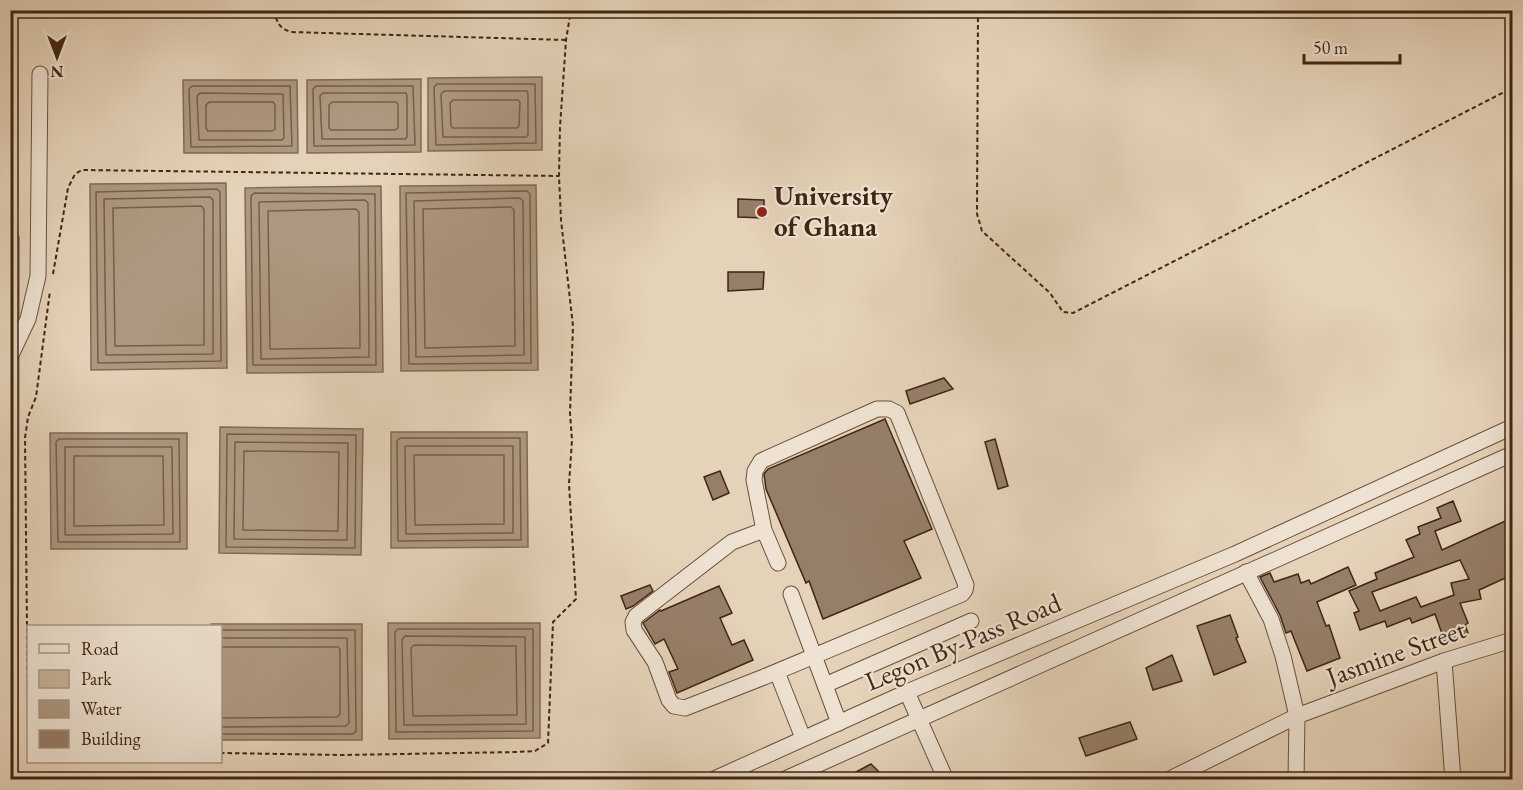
<svg xmlns="http://www.w3.org/2000/svg" width="1523" height="790" viewBox="0 0 1523 790" font-family="'EB Garamond',serif">
	<style>
		.green { fill: #c9b59d; stroke: #856d58; stroke-width: 1.5 }
		.water { fill: #ad9881; stroke: #826a55; stroke-width: 1.5 }
		.lines { fill: none; stroke-linecap: round; stroke-linejoin: round }
		.shore { stroke: #775e4a; stroke-width: 1.5 }
		.building { fill: #967f6a; stroke: #412514; stroke-width: 1.5; fill-rule: evenodd }
		.minor-casing { stroke: #6a503d; stroke-width: 17 }
		.path { stroke: #412514; stroke-width: 2; stroke-dasharray: 4.5 3; stroke-linecap: butt }
		.minor { stroke: #eee2d2; stroke-width: 15 }
		.poi-dot { fill: #8f2418; stroke: #eee2d2; stroke-width: 2 }
		.labels { text-anchor: middle; stroke-width: 4.5; stroke-linejoin: round; paint-order: stroke }
		.poi-label { font-size: 27px; font-weight: bold; fill: #412514; stroke: #eee2d2; text-anchor: start }
		.street-label { font-size: 27px; fill: #412514; stroke: #eee2d2 }
	</style>
	<rect width="100%" height="100%" fill="#e5d3b9"/>
	<filter id="stains"><feTurbulence type="fractalNoise" baseFrequency=".00333" numOctaves="4"/><feColorMatrix values="0 0 0 0 .2 0 0 0 0 .09 0 0 0 0 .02 0 0 0 .5 -.17"/></filter>
	<radialGradient id="worn" r=".72"><stop offset=".6" stop-color="#630" stop-opacity="0"/><stop offset="1" stop-color="#630" stop-opacity=".3"/></radialGradient>
	<path class="green" d="M 10,219 L 19,237 L 18,780 L 10,779 Z"/>
	<g class="water">
		<path d="M 542,77 L 542,150 L 428,151 L 428,78 Z"/>
		<path d="M 421,79 L 421,152 L 307,153 L 307,80 Z"/>
		<path d="M 183,80 L 297,80 L 298,153 L 184,153 Z"/>
		<path d="M 226,183 L 227,368 L 91,370 L 90,184 Z"/>
		<path d="M 536,185 L 538,370 L 401,371 L 400,186 Z"/>
		<path d="M 381,186 L 383,372 L 247,373 L 245,188 Z"/>
		<path d="M 220,427 L 363,429 L 361,555 L 219,553 Z"/>
		<path d="M 391,432 L 527,432 L 528,547 L 391,548 Z"/>
		<path d="M 50,433 L 187,433 L 187,549 L 51,549 Z"/>
		<path d="M 388,623 L 540,623 L 540,738 L 389,739 Z"/>
		<path d="M 211,624 L 362,624 L 362,740 L 221,740 L 220,626 L 211,626 Z"/>
	</g>
	<g class="lines">
		<g class="shore">
			<path d="M 437,84 L 535,84 L 536,143 L 436,145 L 434,87 Z"/>
			<path d="M 192,86 L 290,86 L 292,146 L 191,147 L 189,89 Z"/>
			<path d="M 316,86 L 413,86 L 415,145 L 314,146 L 313,89 Z"/>
			<path d="M 444,91 L 527,91 L 528,94 L 528,135 L 526,137 L 443,137 L 441,94 Z"/>
			<path d="M 200,93 L 283,94 L 284,138 L 282,140 L 199,140 L 197,96 Z"/>
			<path d="M 323,93 L 406,93 L 407,96 L 407,137 L 405,139 L 322,139 L 320,96 Z"/>
			<path d="M 453,100 L 518,100 L 520,102 L 519,126 L 517,128 L 453,128 L 451,126 L 450,103 Z"/>
			<path d="M 209,102 L 273,102 L 275,105 L 275,129 L 272,131 L 208,131 L 206,128 L 206,105 Z"/>
			<path d="M 332,102 L 396,102 L 398,104 L 398,128 L 395,130 L 331,130 L 329,128 L 329,105 Z"/>
			<path d="M 217,189 L 220,192 L 221,361 L 98,363 L 96,192 Z"/>
			<path d="M 527,191 L 530,194 L 531,363 L 409,364 L 406,193 Z"/>
			<path d="M 254,193 L 375,194 L 376,365 L 253,365 L 251,196 Z"/>
			<path d="M 210,197 L 213,200 L 213,354 L 106,355 L 104,199 Z"/>
			<path d="M 520,198 L 523,201 L 524,355 L 416,357 L 414,201 Z"/>
			<path d="M 365,200 L 368,203 L 369,357 L 261,359 L 259,202 Z"/>
			<path d="M 201,206 L 204,209 L 204,345 L 115,346 L 113,208 Z"/>
			<path d="M 511,207 L 514,210 L 515,346 L 425,348 L 423,209 Z"/>
			<path d="M 356,209 L 359,212 L 360,348 L 270,349 L 268,211 Z"/>
			<path d="M 227,434 L 356,435 L 355,548 L 226,547 Z"/>
			<path d="M 400,438 L 520,438 L 521,540 L 398,541 L 397,441 Z"/>
			<path d="M 59,439 L 179,439 L 180,542 L 58,542 L 56,442 Z"/>
			<path d="M 235,442 L 348,443 L 347,540 L 234,539 Z"/>
			<path d="M 405,446 L 513,446 L 513,533 L 406,534 Z"/>
			<path d="M 65,447 L 172,447 L 173,534 L 65,535 Z"/>
			<path d="M 244,451 L 339,452 L 338,531 L 243,530 Z"/>
			<path d="M 414,455 L 504,455 L 504,524 L 415,525 Z"/>
			<path d="M 74,456 L 163,456 L 164,525 L 74,526 Z"/>
			<path d="M 398,629 L 533,629 L 533,731 L 396,732 L 395,632 Z"/>
			<path d="M 220,630 L 355,630 L 356,731 L 353,734 L 220,734"/>
			<path d="M 405,636 L 525,637 L 526,724 L 404,725 L 402,640 Z"/>
			<path d="M 220,638 L 347,638 L 349,723 L 346,726 L 220,727"/>
			<path d="M 414,645 L 516,646 L 517,715 L 413,716 L 411,648 Z"/>
			<path d="M 220,647 L 338,647 L 340,649 L 340,714 L 337,717 L 220,718"/>
		</g>
	</g>
	<g class="building">
		<path d="M 738,199 L 764,200 L 764,218 L 738,217 Z"/>
		<path d="M 728,272 L 764,272 L 763,289 L 728,291 Z"/>
		<path d="M 944,378 L 953,389 L 910,404 L 906,391 Z"/>
		<path d="M 885,419 L 932,529 L 904,541 L 921,578 L 823,619 L 809,581 L 806,583 L 766,489 L 764,474 L 768,469 Z"/>
		<path d="M 995,439 L 1008,486 L 998,489 L 985,442 Z"/>
		<path d="M 720,471 L 729,493 L 713,500 L 704,477 Z"/>
		<path d="M 1453,501 L 1461,521 L 1435,531 L 1442,550 L 1512,518 L 1512,575 L 1479,590 L 1481,599 L 1460,603 L 1468,623 L 1465,625 L 1468,633 L 1445,642 L 1435,614 L 1412,623 L 1410,618 L 1387,627 L 1385,621 L 1360,630 L 1354,613 L 1359,611 L 1349,591 L 1377,579 L 1375,573 L 1414,557 L 1406,540 L 1420,534 L 1418,527 L 1441,518 L 1437,508 ZM 1460,560 L 1469,579 L 1451,583 L 1454,595 L 1421,607 L 1416,597 L 1380,611 L 1372,592 Z"/>
		<path d="M 1348,567 L 1356,585 L 1317,602 L 1326,626 L 1329,625 L 1340,658 L 1307,671 L 1291,631 L 1286,633 L 1280,615 L 1260,577 L 1270,573 L 1274,582 L 1298,574 L 1301,583 L 1309,580 L 1311,584 Z"/>
		<path d="M 650,585 L 653,591 L 633,606 L 626,609 L 621,596 Z"/>
		<path d="M 719,586 L 732,613 L 720,618 L 732,645 L 744,640 L 753,660 L 677,693 L 669,672 L 678,669 L 664,639 L 655,644 L 643,623 L 660,610 L 661,611 Z"/>
		<path d="M 1230,615 L 1238,637 L 1236,638 L 1246,662 L 1214,675 L 1197,626 Z"/>
		<path d="M 1172,655 L 1182,681 L 1153,690 L 1146,668 Z"/>
		<path d="M 1130,722 L 1137,739 L 1086,756 L 1079,738 Z"/>
		<path d="M 871,764 L 887,780 L 841,780 Z"/>
	</g>
	<g class="lines">
		<g class="minor-casing">
			<g id="minor">
				<path d="M 10,357 L 28,319 L 38,276 L 40,74"/>
				<path d="M 764,530 L 732,542 L 636,616 L 633,622 L 634,630 L 655,662 L 669,700 L 674,706 L 685,708 L 764,677 L 962,594 L 965,590 L 966,585 L 897,413 L 889,409 L 877,409 L 761,461 L 755,471 L 754,480 L 764,530 L 778,563"/>
				<path d="M 1246,572 L 1271,619 L 1283,656 L 1297,716 L 1296,780"/>
				<path d="M 791,594 L 839,723"/>
				<path d="M 1444,661 L 1453,780"/>
				<path d="M 777,672 L 803,738"/>
				<path d="M 825,685 L 971,621"/>
				<path d="M 907,692 L 946,780"/>
				<path d="M 712,780 L 907,692 L 1235,554 L 1512,427"/>
				<path d="M 783,780 L 1512,454"/>
				<path d="M 1168,780 L 1297,716 L 1444,661 L 1512,640"/>
			</g>
		</g>
		<g class="path">
			<path d="M 274,10 C 277,23 279,28 291,32 L 566,40"/>
			<path d="M 978,10 L 977,214 L 982,231 L 1050,293 L 1063,312 L 1073,313 L 1512,88"/>
			<path d="M 53,274 L 68,188 L 75,174 L 82,170 L 559,176"/>
			<path d="M 28,723 L 25,438 L 28,417 L 36,397 L 50,291"/>
			<path d="M 220,753 L 342,755 L 517,752 L 535,751 L 548,743 L 553,622 L 576,599 L 569,484 L 572,440 L 570,413 L 573,326 L 561,220 L 559,176 L 560,127 L 566,40 L 571,10"/>
		</g>
		<use href="#minor" class="minor"/>
	</g>
	<circle class="poi-dot" cx="762" cy="212" r="6"/>
	<g class="labels">
		<g class="poi-label">
			<text x="774" y="205">University<tspan x="774" dy="31">of Ghana</tspan></text>
		</g>
		<g class="street-label">
			<text transform="translate(963 642) rotate(-23)" y="9">Legon By-Pass Road</text>
			<text transform="translate(1396 653) rotate(-20)" y="9">Jasmine Street</text>
		</g>
	</g>
	<rect width="1523" height="790" fill="none" stroke="#e5d3b9" stroke-width="36"/>
	<rect x="12" y="12" width="1499" height="766" fill="none" stroke="#412514" stroke-width="3"/>
	<rect x="18" y="18" width="1487" height="754" fill="none" stroke="#412514" stroke-width="1.5"/>
	<rect x="27" y="625" width="195" height="138" fill="#eee2d2" stroke="#a99686" stroke-width="1.5"/>
	<rect x="39" y="644" width="30" height="9" fill="#eee2d2" stroke="#a99686" stroke-width="1.5"/>
	<text x="81" y="655" font-size="18" fill="#412514">Road</text>
	<rect x="39" y="670" width="30" height="18" fill="#c9b59d" stroke="#a99686" stroke-width="1.5"/>
	<text x="81" y="685" font-size="18" fill="#412514">Park</text>
	<rect x="39" y="700" width="30" height="18" fill="#ad9881" stroke="#a99686" stroke-width="1.5"/>
	<text x="81" y="715" font-size="18" fill="#412514">Water</text>
	<rect x="39" y="730" width="30" height="18" fill="#967f6a" stroke="#a99686" stroke-width="1.5"/>
	<text x="81" y="745" font-size="18" fill="#412514">Building</text>
	<g transform="translate(57 57) rotate(180)" stroke="#eee2d2" stroke-width="4.5" paint-order="stroke">
	<path d="M0-4.5L10 22L0 15L-10 22Z" fill="#412514"/>
	<text y="-9" font-size="16" font-weight="bold" text-anchor="middle" fill="#412514">N</text>
	</g>
	<path d="M1304 54v9h96v-9" fill="none" stroke="#412514" stroke-width="3"/>
	<text x="1313" y="54" font-size="18" fill="#412514" stroke="#eee2d2" stroke-width="4.5" paint-order="stroke">50 m</text>
	<rect width="100%" height="100%" filter="url(#stains)"/>
	<rect width="100%" height="100%" fill="url(#worn)"/>
</svg>
